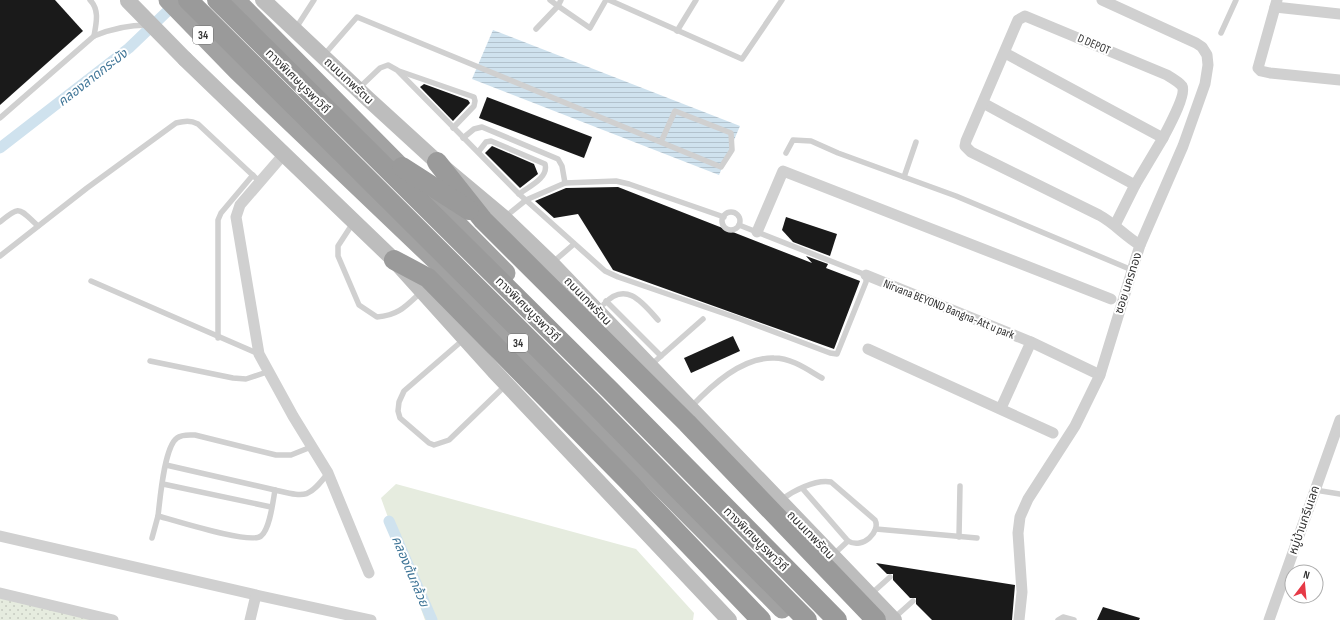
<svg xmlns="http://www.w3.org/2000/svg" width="1340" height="620" viewBox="0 0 1340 620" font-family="'Sofia Sans Condensed','Noto Sans Thai',sans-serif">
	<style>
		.grass { fill: #e6ecdf }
		.park { fill: url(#park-dots) }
		.water { fill: url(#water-rules) }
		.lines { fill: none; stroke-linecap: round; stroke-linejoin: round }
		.canal { stroke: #cfe2ee; stroke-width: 11 }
		.building { fill: #1a1a1a }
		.service { stroke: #d0d0d0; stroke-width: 5.5 }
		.minor { stroke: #d0d0d0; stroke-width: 11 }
		.secondary { stroke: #bdbdbd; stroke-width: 16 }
		.trunk { stroke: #a2a2a2; stroke-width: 19 }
		.motorway { stroke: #9a9a9a; stroke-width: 20 }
		.secondary-bridge { stroke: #bdbdbd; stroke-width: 16 }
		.labels { text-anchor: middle; stroke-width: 4; stroke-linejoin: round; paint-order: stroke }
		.shield { fill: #fff; stroke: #707070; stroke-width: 1 }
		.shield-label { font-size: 11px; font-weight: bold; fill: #333 }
		.street-label { font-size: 12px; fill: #333; stroke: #fff }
		.water-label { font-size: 13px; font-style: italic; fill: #3f7597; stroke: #fff }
	</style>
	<defs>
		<pattern id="park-dots" width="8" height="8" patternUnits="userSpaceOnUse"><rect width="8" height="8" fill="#e6ecdf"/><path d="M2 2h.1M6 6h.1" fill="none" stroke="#c6cbc0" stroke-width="1.8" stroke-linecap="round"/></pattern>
		<pattern id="water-rules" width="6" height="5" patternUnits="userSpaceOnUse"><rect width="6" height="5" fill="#cfe2ee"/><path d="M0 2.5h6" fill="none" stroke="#b2c2cd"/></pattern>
	</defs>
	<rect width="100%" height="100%" fill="#fff"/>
	<path class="grass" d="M 396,484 L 636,549 L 694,613 L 693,620 L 425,620 L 381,498 Z"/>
	<path class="park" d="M 0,597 L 94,620 L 0,620 Z"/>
	<path class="water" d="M 493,30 L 740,126 L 719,175 L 472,79 Z"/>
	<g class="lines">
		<g class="canal">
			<path d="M 0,148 L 129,48 L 177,2"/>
			<path d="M 389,521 L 432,620"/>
		</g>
	</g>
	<g class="building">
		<path d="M 0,0 L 55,0 L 83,31 L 0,105 Z"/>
		<path d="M 424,84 L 468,100 L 470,103 L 453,121 L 420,87 Z"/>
		<path d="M 487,97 L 592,137 L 584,158 L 479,118 Z"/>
		<path d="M 492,146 L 534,164 L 538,174 L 520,188 L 485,153 Z"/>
		<path d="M 618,187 L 812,263 L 806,256 L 828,264 L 826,268 L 860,281 L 834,349 L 613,270 L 578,214 L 554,218 L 535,201 L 566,188 Z"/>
		<path d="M 786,217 L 837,234 L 830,256 L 793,242 L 782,230 Z"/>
		<path d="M 733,336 L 740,351 L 691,373 L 684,358 Z"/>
		<path d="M 876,563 L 1015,585 L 1012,620 L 932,620 L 916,604 L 916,598 L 910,598 L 893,580 L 893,574 L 887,574 Z"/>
		<path d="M 1103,607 L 1140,618 L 1139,620 L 1097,620 Z"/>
	</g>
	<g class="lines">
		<g class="service">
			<path d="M 90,0 C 100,10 96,24 94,36"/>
			<path d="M 561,0 L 558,6 L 590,28 L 606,0"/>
			<path d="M 609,0 L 742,59 L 782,0"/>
			<path d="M 296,28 L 314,0"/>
			<path d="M 536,29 L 558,6 L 550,0"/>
			<path d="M 677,31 L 696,0"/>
			<path d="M 1221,33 L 1236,0"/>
			<path d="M 324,55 L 357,17 L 721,167 L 732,150 L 731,133 L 675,111 L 661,142"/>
			<path d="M 399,71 L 474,97 L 475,101 L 474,106 L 453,128"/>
			<path d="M 359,88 L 380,68 L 388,65 L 397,70 L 519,194 L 605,271 L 618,277 L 740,319 L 830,353 L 837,354 L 866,282 L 866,275 L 739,225"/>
			<path d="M 0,118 L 94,36 C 111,29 128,25 147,25"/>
			<path d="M 463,138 L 474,129 L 482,127 L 558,159 L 562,166 L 565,183"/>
			<path d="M 479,151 L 486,142 L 491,141 L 545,164 C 549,178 528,187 519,194"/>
			<path d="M 786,153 L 793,140 L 811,141 L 838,153 L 956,196 L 1132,270"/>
			<path d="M 904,177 L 916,142"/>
			<circle cx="731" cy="221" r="9"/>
			<path d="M 505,217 L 526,200 L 565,183 L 616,181 L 629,184 L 724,217"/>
			<path d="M 0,222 C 21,204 19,209 38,226"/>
			<path d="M 353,223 L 338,246 L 338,256 L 359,305 L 377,317 C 399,315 406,306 421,292"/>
			<path d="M 0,256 L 87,188 L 176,123 C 185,121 190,120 198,124 L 259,181"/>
			<path d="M 552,263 L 574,244"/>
			<path d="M 91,281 L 259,354"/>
			<path d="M 606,301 L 661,356 L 651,365"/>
			<path d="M 604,304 C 626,280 643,303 658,320"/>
			<path d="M 218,338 L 218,220 L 221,213 L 253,175"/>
			<path d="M 463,340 L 404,391 L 399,402 L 398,411 L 400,418 L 429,443 L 434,445 L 449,440 L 506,385"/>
			<path d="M 661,356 L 703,319"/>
			<path d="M 150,361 L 233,378 L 246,379 L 267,372"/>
			<path d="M 691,407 C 712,385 742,357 774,358 C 792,358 808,370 822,378"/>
			<path d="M 311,447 L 291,455 L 276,455 L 195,435 C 189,435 182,434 177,438 C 164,447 160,500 158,516 C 174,520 250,545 261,536 C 270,529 273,501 275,490 C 306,497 308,499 328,473"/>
			<path d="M 166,465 L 275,490"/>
			<path d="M 163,484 L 271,507"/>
			<path d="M 1315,490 L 1340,494"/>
			<path d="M 781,500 C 793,491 815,479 831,482 L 875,520 C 881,531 863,550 848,541 L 802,488"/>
			<path d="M 876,529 L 977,538"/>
			<path d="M 959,537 L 960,486"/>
			<path d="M 152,538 L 158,516"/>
			<path d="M 834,554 L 848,541"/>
			<path d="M 871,594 L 890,577"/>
			<path d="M 894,618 L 913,601"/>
			<path d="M 1058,620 L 1063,617 L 1074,620"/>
		</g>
		<g class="minor">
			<path d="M 1277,0 L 1258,68 L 1261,71 L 1270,73 L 1340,80"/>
			<path d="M 1275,7 L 1340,14"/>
			<path d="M 1005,53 L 1163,138 L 1135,185"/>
			<path d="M 983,103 L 1135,185 L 1115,225"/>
			<path d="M 284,154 L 240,205 L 236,217 L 259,354 L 293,416 L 328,473 L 369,573"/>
			<path d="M 757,232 L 783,171 L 1111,299"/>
			<path d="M 1140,245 C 1125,236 1114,223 1099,215 L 971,152 L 965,146 L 966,141 L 1018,20 L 1025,16 L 1167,75 C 1172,78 1179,82 1182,86 C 1187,94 1167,130 1163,138"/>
			<path d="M 866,275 L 1031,342 L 1001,408"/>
			<path d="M 1031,342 L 1100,375"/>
			<path d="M 868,349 L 1053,433"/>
			<path d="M 0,536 L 256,595 L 371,620"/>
			<path d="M 0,593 L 113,620"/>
			<path d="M 250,620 L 256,595"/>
			<path d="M 1019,620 L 1022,592 L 1018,533 L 1020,517 L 1028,499 L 1075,426 L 1100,375 L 1140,245 L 1183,146 L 1205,84 L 1208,65 L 1207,55 L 1202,47 L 1196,43 L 1102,0"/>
			<path d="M 1269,620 L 1340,420"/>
		</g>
		<g class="secondary">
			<path d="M 263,0 L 367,98 L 437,162 L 504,218 L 552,264 L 894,620"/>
			<path d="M 185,59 L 394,260 L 494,371 L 729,620"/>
		</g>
		<g class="trunk">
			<path d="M 168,0 L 237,71 L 438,263 L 782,609"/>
			<path d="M 236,0 L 506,273"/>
		</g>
		<g class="motorway">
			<path d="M 188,0 L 593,403 L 807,620"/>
			<path d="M 217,0 L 610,390 L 837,620"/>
			<path d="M 437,162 L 483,220 L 687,423 L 876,620"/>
			<path d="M 402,167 L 469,210"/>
			<path d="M 394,260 L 428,278 L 627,480 L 761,620"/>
		</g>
		<path class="secondary-bridge" d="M 128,1 L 185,59"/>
	</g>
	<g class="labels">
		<g class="shield">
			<rect x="193" y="26" width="20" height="18" rx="3"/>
			<rect x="508" y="334" width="20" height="18" rx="3"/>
		</g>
		<g class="shield-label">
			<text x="203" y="39">34</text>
			<text x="518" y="347">34</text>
		</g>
		<g class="street-label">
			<text transform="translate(1094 44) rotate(23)" y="4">D DEPOT</text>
			<text transform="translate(298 81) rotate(45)" y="4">ทางพิเศษบูรพาวิถี</text>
			<text transform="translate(349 81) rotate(43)" y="4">ถนนเทพรัตน</text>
			<text transform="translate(1128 283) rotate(-72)" y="4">ซอย นครทอง</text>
			<text transform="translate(588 301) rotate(46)" y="4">ถนนเทพรัตน</text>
			<text transform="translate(528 309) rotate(45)" y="4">ทางพิเศษบูรพาวิถี</text>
			<text transform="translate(949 309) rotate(22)" y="4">Nirvana BEYOND Bangna-Att u park</text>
			<text transform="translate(1304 520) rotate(-71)" y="4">หมู่บ้านกรีนเลค</text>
			<text transform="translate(811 535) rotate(46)" y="4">ถนนเทพรัตน</text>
			<text transform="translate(756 539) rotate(45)" y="4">ทางพิเศษบูรพาวิถี</text>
		</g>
		<g class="water-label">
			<text transform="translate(92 77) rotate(-38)" y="5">คลองลาดกระบัง</text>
			<text transform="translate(411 571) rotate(67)" y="5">คลองต้นกล้วย</text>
		</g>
	</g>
	<g transform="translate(1304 584) rotate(16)"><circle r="19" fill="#ffffff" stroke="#adadad"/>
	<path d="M0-3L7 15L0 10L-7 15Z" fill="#e63946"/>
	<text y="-6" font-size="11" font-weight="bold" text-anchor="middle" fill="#333333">N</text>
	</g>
</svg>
